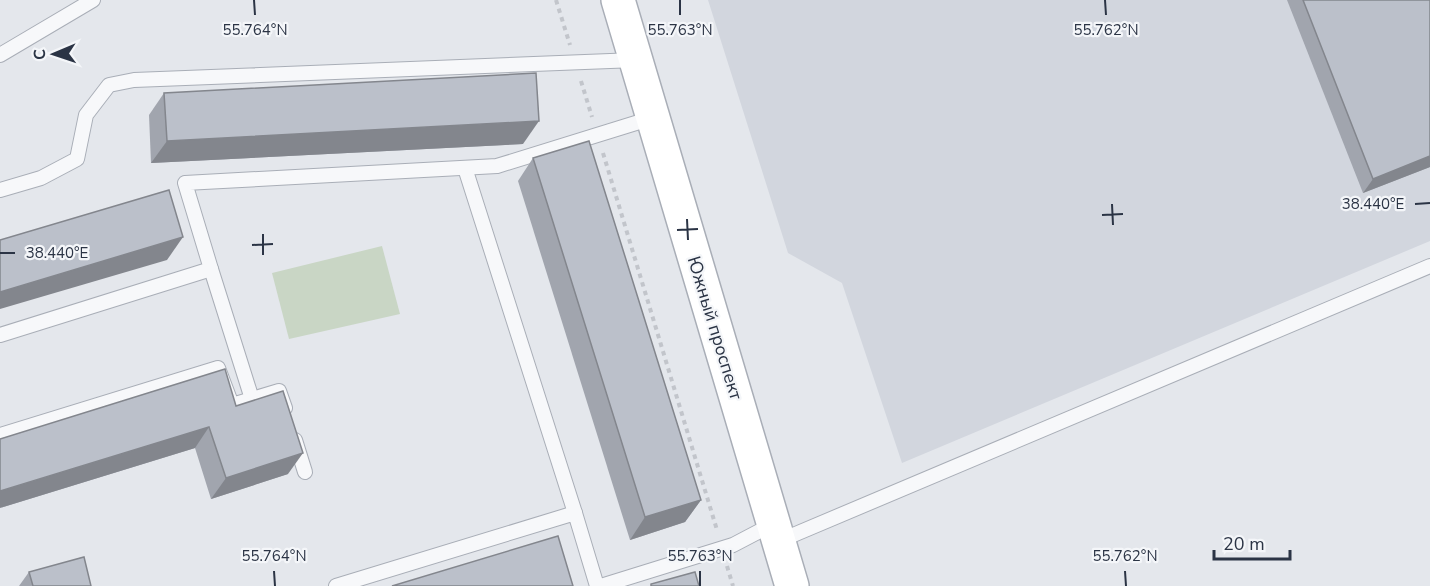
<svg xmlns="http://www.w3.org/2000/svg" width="1430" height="586" viewBox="0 0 1430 586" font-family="'Nunito Sans',sans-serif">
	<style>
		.built { fill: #d2d6de }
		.pitch { fill: #c9d6c5 }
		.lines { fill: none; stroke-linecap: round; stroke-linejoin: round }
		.lane-casing { stroke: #a9aeb7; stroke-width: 16 }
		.secondary-casing { stroke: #a9aeb7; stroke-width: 36 }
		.path { stroke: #c2c5cb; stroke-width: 4; stroke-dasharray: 4.5 4.5; stroke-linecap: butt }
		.lane { stroke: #f7f8fa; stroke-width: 14 }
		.secondary { stroke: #fff; stroke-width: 33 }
		.wall { fill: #a1a5ae }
		.shaded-wall { fill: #83868d }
		.building { fill: #bbc0ca; stroke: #83868d; stroke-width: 1.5 }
		.ticks { fill: none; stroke: #2b3445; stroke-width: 2 }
		.labels { text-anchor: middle; stroke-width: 4.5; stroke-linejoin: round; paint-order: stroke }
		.street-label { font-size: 18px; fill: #2b3445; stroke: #f4f6f9 }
		.ticks-label { font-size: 15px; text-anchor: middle; fill: #2b3445; stroke: #f4f6f9; stroke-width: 4.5; stroke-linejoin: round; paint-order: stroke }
	</style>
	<rect width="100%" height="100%" fill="#e4e7ec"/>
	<path class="built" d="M 708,0 L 1430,0 L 1430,241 L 902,463 L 842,283 L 788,253 Z"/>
	<path class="pitch" d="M 382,246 L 400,314 L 289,339 L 272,273 Z"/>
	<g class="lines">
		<g class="lane-casing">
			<g id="lane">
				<path d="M 0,55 L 93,0"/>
				<path d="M 465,168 L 575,513"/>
				<path d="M 0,190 L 41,178 L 77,159 L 86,115 L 109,85 L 134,80 L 636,60"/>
				<path d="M 211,269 L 252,399"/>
				<path d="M 0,335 L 211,269 L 185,183 L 497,166 L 652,118"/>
				<path d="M 0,435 L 218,368 L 232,405 L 279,391 L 285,408"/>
				<path d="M 295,440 L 305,472"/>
				<path d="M 779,541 L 1430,266"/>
				<path d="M 336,586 L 575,513 L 597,586"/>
				<path d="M 601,586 L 733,545 L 773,524"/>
			</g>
		</g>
		<g class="secondary-casing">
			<path id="secondary" d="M 618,0 L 792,586"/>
		</g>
		<g class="path">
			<path d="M 556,0 L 570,45"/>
			<path d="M 581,81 L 592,117"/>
			<path d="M 603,153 L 717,530"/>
			<path d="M 727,566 L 733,586"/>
		</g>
		<use href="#lane" class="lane"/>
		<use href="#secondary" class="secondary"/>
	</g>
	<g class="wall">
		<path d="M 1287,0 L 1430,0 L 1430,167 L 1363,193 Z"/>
		<path d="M 164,93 L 523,144 L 151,163 L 149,115 Z"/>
		<path d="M 533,158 L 701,500 L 685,522 L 630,540 L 518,181 Z"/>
		<path d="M 236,406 L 288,474 L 211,499 L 195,448 L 0,508 Z"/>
		<path d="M 29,572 L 91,586 L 19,586 Z"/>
	</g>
	<g class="shaded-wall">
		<path d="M 539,121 L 523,144 L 151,163 L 167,141 Z"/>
		<path d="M 1430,156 L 1430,167 L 1363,193 L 1373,179 Z"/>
		<path d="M 183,237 L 167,260 L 0,309 L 0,292 Z"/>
		<path d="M 209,427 L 195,448 L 0,508 L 0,491 Z"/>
		<path d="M 303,453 L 288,474 L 211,499 L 226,478 Z"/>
		<path d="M 701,500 L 685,522 L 630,540 L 645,517 Z"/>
	</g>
	<g class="building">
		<path d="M 1303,0 L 1430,0 L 1430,156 L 1373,179 Z"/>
		<path d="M 536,73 L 539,121 L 167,141 L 164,93 Z"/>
		<path d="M 589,141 L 701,500 L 645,517 L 533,158 Z"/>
		<path d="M 169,190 L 183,237 L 0,292 L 0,240 Z"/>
		<path d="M 225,369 L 236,406 L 283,391 L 303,453 L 226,478 L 209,427 L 0,491 L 0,439 Z"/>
		<path d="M 558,536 L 573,586 L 392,586 Z"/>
		<path d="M 84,557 L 91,586 L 33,586 L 29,572 Z"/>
		<path d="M 695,572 L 699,586 L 651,586 L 651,584 Z"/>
	</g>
	<path class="ticks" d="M 254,0 L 255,15M 680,0 L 680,15M 1105,0 L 1106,15M 1112,204 L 1113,225M 1415,204 L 1430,203M 1102,215 L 1123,214M 687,219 L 688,240M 677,230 L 698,229M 263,234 L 263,255M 252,245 L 273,244M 0,253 L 15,253M 274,571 L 275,586M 700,571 L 700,586M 1125,571 L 1126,586"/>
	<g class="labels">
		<g class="street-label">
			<text transform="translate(715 328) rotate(73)" y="6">Южный проспект</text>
		</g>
	</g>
	<g class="ticks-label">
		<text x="255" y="35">55.764°N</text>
		<text x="680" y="35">55.763°N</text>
		<text x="1106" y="35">55.762°N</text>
		<text x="1373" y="209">38.440°E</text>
		<text x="57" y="258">38.440°E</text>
		<text x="274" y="561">55.764°N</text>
		<text x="700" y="561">55.763°N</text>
		<text x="1125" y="561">55.762°N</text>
	</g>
	<g transform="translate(54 54) rotate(268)" stroke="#f4f6f9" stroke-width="4.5" paint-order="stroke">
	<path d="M0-4.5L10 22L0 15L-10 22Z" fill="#2b3445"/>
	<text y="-9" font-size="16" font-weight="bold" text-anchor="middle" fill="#2b3445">С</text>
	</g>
	<path d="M1214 550v9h76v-9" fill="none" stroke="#2b3445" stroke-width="3"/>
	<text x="1223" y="550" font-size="18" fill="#2b3445" stroke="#f4f6f9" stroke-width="4.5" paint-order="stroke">20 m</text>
</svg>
